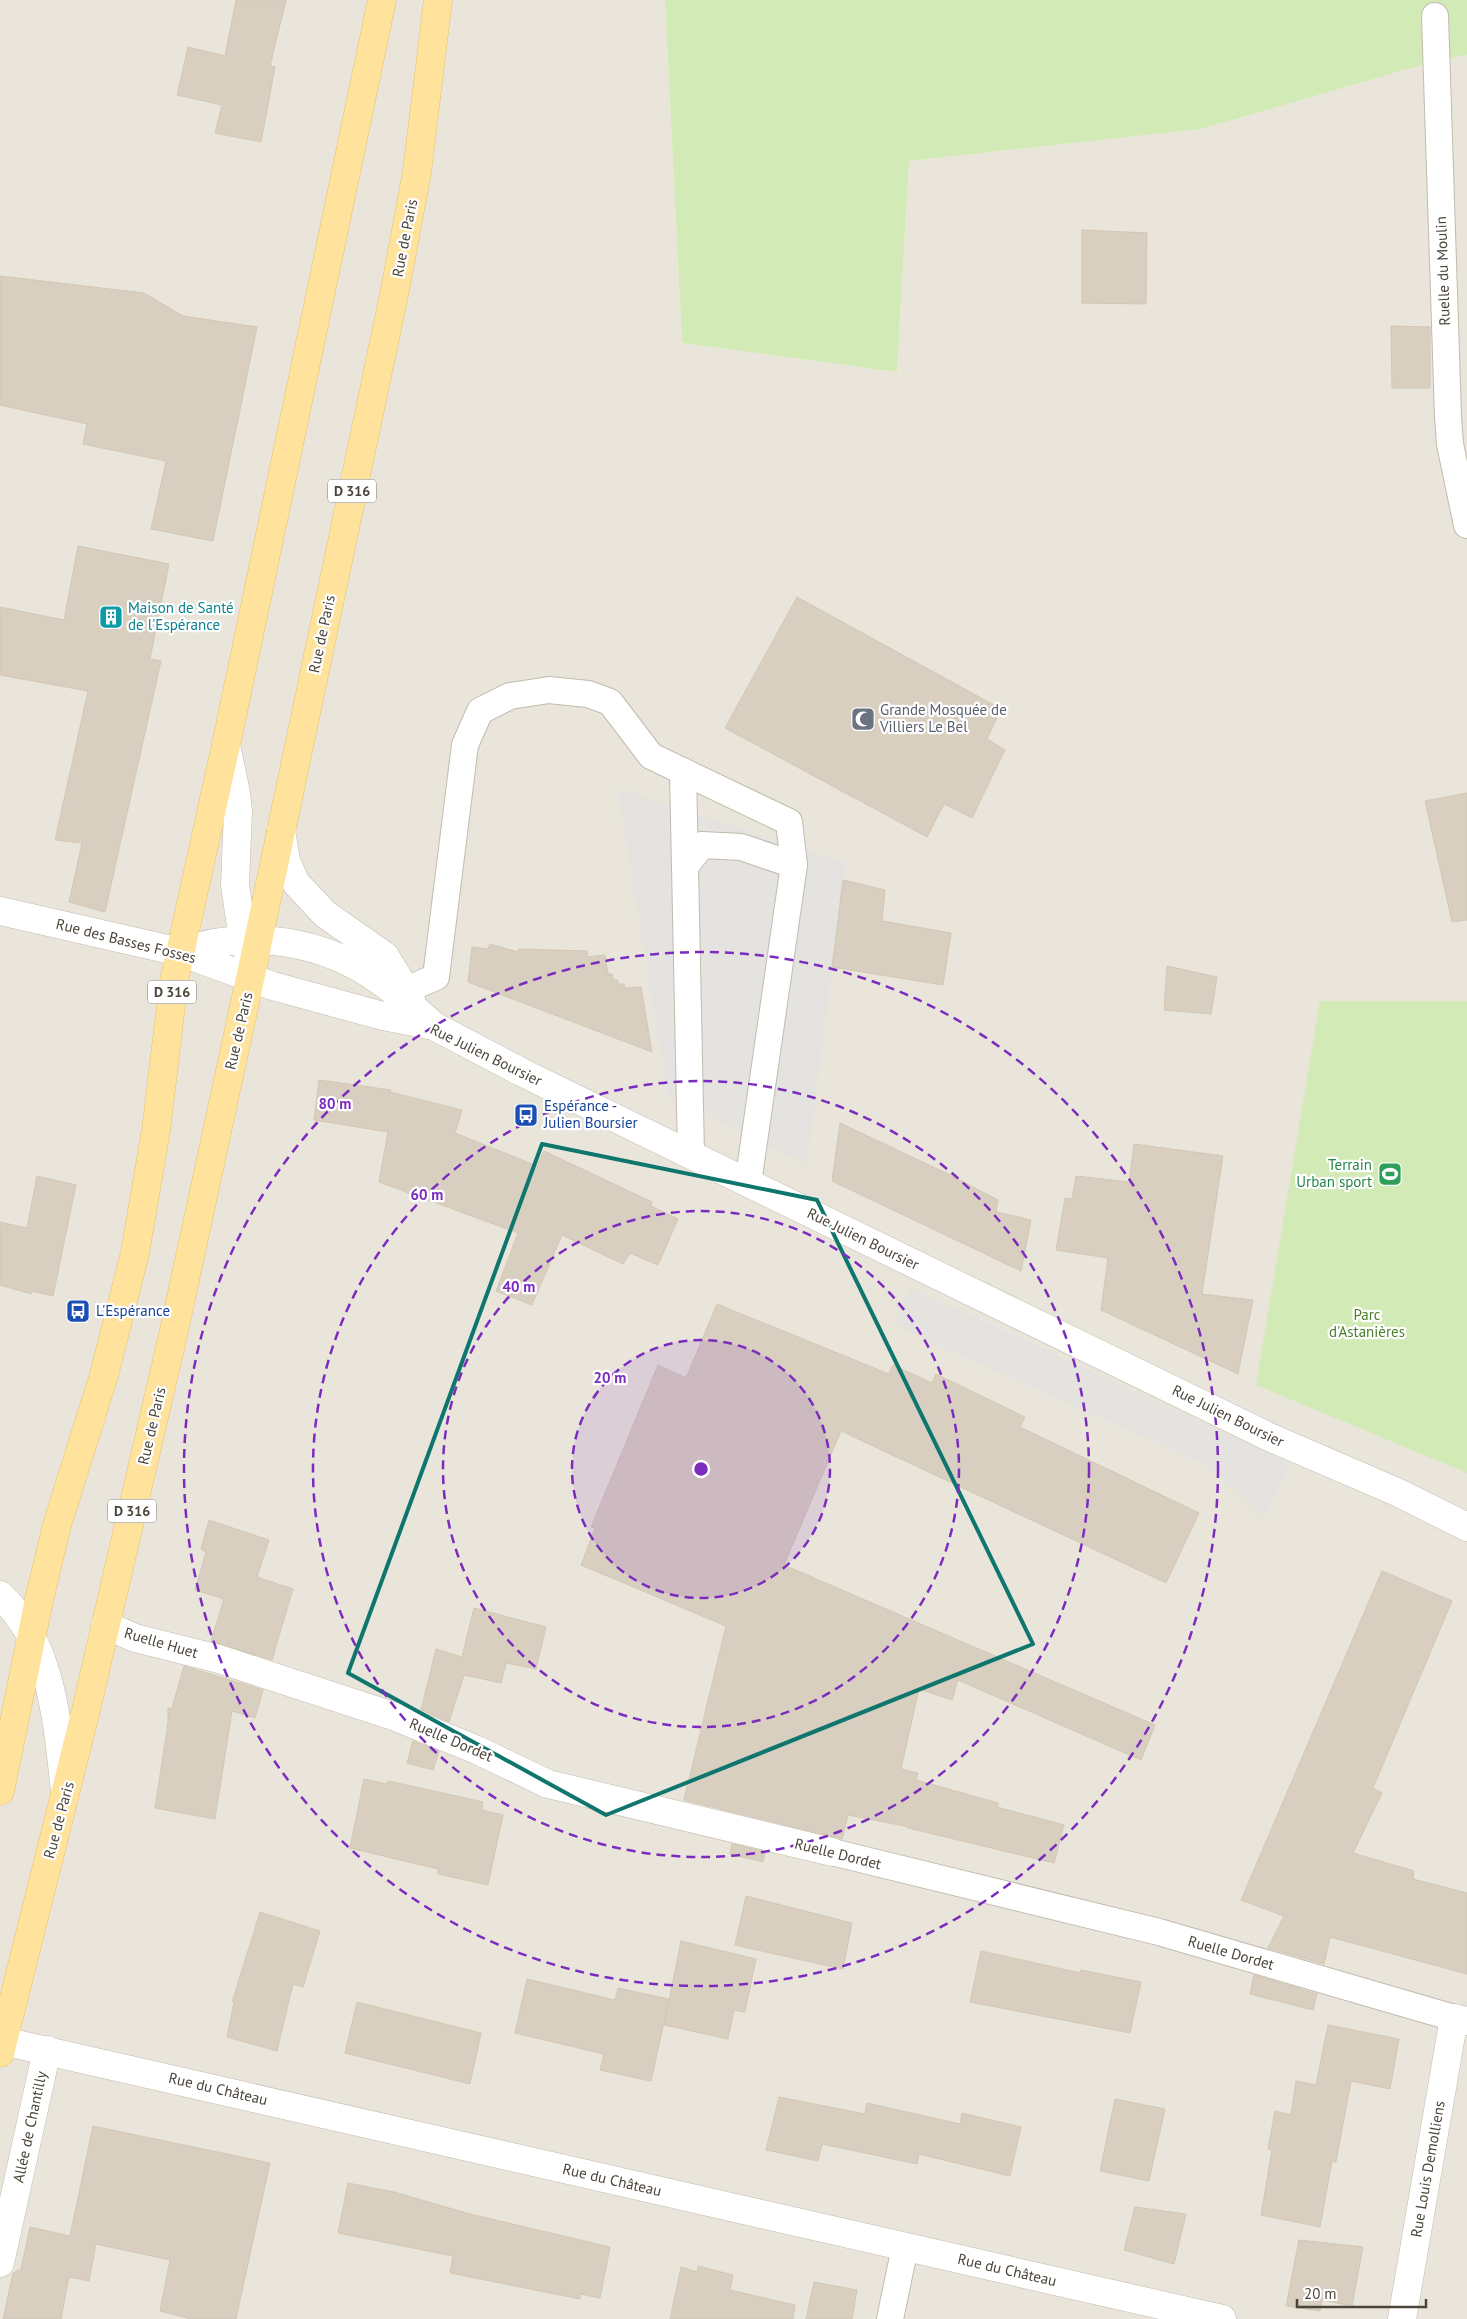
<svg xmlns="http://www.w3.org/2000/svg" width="1467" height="2319" viewBox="0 0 1467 2319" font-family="'PT Sans',sans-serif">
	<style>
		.residential { fill: #eae5da }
		.green { fill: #d2eab5 }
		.parking { fill: #e5e3e0 }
		.building { fill: #d8cfc1; stroke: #d3c7b4 }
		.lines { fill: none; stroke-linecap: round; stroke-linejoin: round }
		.lane-casing { stroke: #c2bbae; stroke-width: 28 }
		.street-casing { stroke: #c2bbae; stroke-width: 29 }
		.primary-casing { stroke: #e6c16a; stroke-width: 29 }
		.lane { stroke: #fff; stroke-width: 26 }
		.street { stroke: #fff; stroke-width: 28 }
		.primary { stroke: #ffe39c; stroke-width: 28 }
		.marked { fill: none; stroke: #0f766e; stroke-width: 4; stroke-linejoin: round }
		.ring { fill: none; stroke: #7b2cbf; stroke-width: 2.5; stroke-dasharray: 9 6 }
		.labels { text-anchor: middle; stroke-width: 4.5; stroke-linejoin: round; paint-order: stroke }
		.shield { fill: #fff; stroke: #817c74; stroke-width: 1 }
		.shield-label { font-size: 14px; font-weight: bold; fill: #4b4439 }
		.street-label { font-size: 15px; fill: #4b4439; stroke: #fff }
		.culture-label { font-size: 15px; fill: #0d838f; stroke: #fff; text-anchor: start }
		.worship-label { font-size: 15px; fill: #5b616d; stroke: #fff; text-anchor: start }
		.transit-label { font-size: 15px; fill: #164399; stroke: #fff; text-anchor: start }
		.leisure-label { font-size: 15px; fill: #27864d; stroke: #fff; text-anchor: end }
		.park-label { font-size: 15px; fill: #4a7f2a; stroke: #fff }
		.centre { fill: #7b2cbf; stroke: #fff; stroke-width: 2.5 }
		.ring-label { font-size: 15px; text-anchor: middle; font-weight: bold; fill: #7b2cbf; stroke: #fff; stroke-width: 4.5; stroke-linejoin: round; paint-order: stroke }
	</style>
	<rect width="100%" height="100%" fill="#f6f3ec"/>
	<path class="residential" d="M 0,0 L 665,0 L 682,343 L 897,372 L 909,161 L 1201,129 L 1436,61 L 1467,55 L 1467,2319 L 0,2319 Z"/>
	<g class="green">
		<path d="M 665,0 L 1467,0 L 1467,55 L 1436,61 L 1201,129 L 909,161 L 897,372 L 682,343 Z"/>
		<path d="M 1320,1001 L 1467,1001 L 1467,1473 L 1256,1385 Z"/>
	</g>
	<g class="parking">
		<path d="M 617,788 L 846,863 L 807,1165 L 668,1097 Z"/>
		<path d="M 910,1288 L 1291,1463 L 1263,1518 L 1208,1466 L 893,1325 Z"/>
	</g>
	<g class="building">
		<path d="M 236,0 L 286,0 L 270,66 L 275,67 L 261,142 L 215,133 L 222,105 L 177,95 L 188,47 L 225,56 Z"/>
		<path d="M 1082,230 L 1147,233 L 1146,304 L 1082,303 Z"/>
		<path d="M 0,276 L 144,293 L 183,316 L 257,327 L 213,541 L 151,529 L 166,461 L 83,444 L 87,424 L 0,405 Z"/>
		<path d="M 1391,326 L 1430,327 L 1430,388 L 1392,388 Z"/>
		<path d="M 78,546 L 169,564 L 150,659 L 161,661 L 105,912 L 69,902 L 82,843 L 55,840 L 88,691 L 0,675 L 0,607 L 64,620 Z"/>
		<path d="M 797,597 L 1001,709 L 987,739 L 1005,750 L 972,818 L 944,804 L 927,837 L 725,728 Z"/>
		<path d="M 1467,793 L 1467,920 L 1452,922 L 1425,801 Z"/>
		<path d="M 843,880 L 885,890 L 882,921 L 951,933 L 943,985 L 832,967 Z"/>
		<path d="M 490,944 L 518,952 L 519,949 L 587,951 L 587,957 L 605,955 L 608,974 L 612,974 L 613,980 L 618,980 L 618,984 L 624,984 L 625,988 L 641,987 L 652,1052 L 468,982 L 472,947 L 488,949 Z"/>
		<path d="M 1167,966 L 1217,977 L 1211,1014 L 1164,1010 Z"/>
		<path d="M 319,1080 L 391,1090 L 390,1092 L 462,1110 L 455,1133 L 537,1166 L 544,1151 L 652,1202 L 651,1206 L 678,1219 L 658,1265 L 630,1253 L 623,1264 L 562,1235 L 532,1305 L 496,1291 L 518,1233 L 379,1182 L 388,1132 L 314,1120 Z"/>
		<path d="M 840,1123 L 948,1174 L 998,1200 L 996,1212 L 1031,1220 L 1021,1271 L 832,1181 Z"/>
		<path d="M 1134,1144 L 1223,1156 L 1202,1294 L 1253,1300 L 1238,1374 L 1101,1310 L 1108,1258 L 1056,1250 L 1065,1198 L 1072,1199 L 1076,1176 L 1129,1182 Z"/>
		<path d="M 37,1176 L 76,1185 L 53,1296 L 32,1291 L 31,1294 L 0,1285 L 0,1222 L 27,1228 Z"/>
		<path d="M 717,1304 L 889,1374 L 893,1365 L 932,1383 L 936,1374 L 1025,1417 L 1020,1427 L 1199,1513 L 1166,1583 L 841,1431 L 784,1565 L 1155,1725 L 1141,1760 L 958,1680 L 952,1700 L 919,1689 L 901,1769 L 918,1773 L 916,1780 L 998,1803 L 997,1807 L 1064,1825 L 1054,1863 L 908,1828 L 905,1826 L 848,1815 L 842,1839 L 684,1800 L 726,1626 L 581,1565 L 595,1528 L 591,1527 L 658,1365 L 686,1378 Z"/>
		<path d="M 209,1520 L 269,1540 L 257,1577 L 293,1589 L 272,1660 L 211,1641 L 224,1599 L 195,1590 L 206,1552 L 201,1549 Z"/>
		<path d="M 1382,1571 L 1452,1601 L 1373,1788 L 1382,1793 L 1353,1853 L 1414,1871 L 1413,1879 L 1467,1893 L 1467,1974 L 1330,1937 L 1324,1964 L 1268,1948 L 1284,1916 L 1241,1900 Z"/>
		<path d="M 474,1608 L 546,1627 L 536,1669 L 506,1663 L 501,1683 L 464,1675 L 449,1722 L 421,1710 L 436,1649 L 462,1657 Z"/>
		<path d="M 184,1666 L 263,1690 L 255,1718 L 232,1711 L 215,1819 L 155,1808 L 168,1723 L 168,1708 L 172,1708 Z"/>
		<path d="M 413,1741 L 439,1751 L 433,1770 L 407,1763 Z"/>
		<path d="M 364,1779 L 387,1784 L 388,1781 L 483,1802 L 482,1810 L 503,1815 L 488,1885 L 438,1874 L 438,1869 L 350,1848 Z"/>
		<path d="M 732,1844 L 765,1852 L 763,1862 L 730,1854 Z"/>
		<path d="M 746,1896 L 852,1923 L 843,1969 L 735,1945 Z"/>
		<path d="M 260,1912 L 320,1931 L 303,1987 L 293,1984 L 277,2051 L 227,2037 L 234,2002 L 232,2002 Z"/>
		<path d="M 681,1941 L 756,1959 L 745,2012 L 734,2010 L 728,2039 L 664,2025 Z"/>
		<path d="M 981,1951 L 1080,1973 L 1081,1970 L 1141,1982 L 1130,2033 L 970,2002 Z"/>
		<path d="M 1254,1975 L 1317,1994 L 1313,2010 L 1250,1994 Z"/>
		<path d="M 527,1979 L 615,2000 L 618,1988 L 669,1999 L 651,2081 L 600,2070 L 604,2054 L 515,2033 Z"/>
		<path d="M 357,2002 L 481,2033 L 470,2084 L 345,2053 Z"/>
		<path d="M 1328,2025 L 1399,2039 L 1390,2089 L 1351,2081 L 1336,2162 L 1332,2161 L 1320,2227 L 1261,2215 L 1272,2150 L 1268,2149 L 1275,2111 L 1291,2115 L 1296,2081 L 1316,2085 Z"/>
		<path d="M 779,2097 L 865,2114 L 867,2103 L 960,2124 L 962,2113 L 1021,2127 L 1010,2176 L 919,2154 L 917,2164 L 822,2144 L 818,2161 L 766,2150 Z"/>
		<path d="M 1115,2099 L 1165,2109 L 1149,2181 L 1100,2171 Z"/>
		<path d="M 93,2126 L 270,2163 L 236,2319 L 191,2319 L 160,2311 L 170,2260 L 96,2244 L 89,2281 L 69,2277 L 61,2319 L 3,2319 L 13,2273 L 21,2269 L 30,2227 L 70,2236 Z"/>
		<path d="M 348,2183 L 394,2192 L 470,2214 L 610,2247 L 600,2298 L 581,2294 L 580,2299 L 450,2273 L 453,2256 L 338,2233 Z"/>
		<path d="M 1135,2207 L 1186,2214 L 1174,2264 L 1124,2250 Z"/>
		<path d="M 1299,2240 L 1363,2247 L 1352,2306 L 1322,2300 L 1320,2311 L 1286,2306 Z"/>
		<path d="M 698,2266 L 733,2275 L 730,2290 L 795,2305 L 793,2319 L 670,2319 L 681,2267 L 697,2272 Z"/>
		<path d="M 814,2282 L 857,2290 L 852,2319 L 806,2319 Z"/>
	</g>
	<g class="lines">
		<g class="lane-casing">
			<g id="lane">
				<path d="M 1435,16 L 1448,416 L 1450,444 L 1467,525"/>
				<path d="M 683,771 L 685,867"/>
				<path d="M 406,990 L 436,977 L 465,745 L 480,711 L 510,696 L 549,690 L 588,694 L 610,702 L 651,756 L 789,822 L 794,865 L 748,1183"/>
				<path d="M 691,1155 L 685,867 L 702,845 L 741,847 L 794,865"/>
				<path d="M 832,1852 L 1159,1932 L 1454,2018"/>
				<path d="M 890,2319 L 905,2247"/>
			</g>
		</g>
		<g class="street-casing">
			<g id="street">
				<path d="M 226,745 L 236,793 L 238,811 L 235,885 L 243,940 L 249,956"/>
				<path d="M 281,830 L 286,861 L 296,883 L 325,914 L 385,956 L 411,999"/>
				<path d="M 0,911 L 180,952 L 273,986 L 383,1016 L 434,1026 L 521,1072 L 1267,1436 L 1399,1493 L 1467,1527"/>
				<path d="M 180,952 C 248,928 325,940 383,983 C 401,996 417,1011 433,1025"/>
				<path d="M 0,1595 C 53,1645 57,1722 65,1791"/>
				<path d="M 105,1625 L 135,1638 L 219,1659 L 396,1717 L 477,1750 L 548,1784 L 832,1852"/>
				<path d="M 3,2041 L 1222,2319"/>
				<path d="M 0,2263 L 47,2050"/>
				<path d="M 1402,2319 L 1454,2018 L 1467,2021"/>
			</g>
		</g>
		<g class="primary-casing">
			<g id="primary">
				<path d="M 0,1791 L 39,1600 L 57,1525 L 104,1375 L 135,1253 L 156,1130 L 174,981 L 226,745 L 382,0"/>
				<path d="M 0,2053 L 86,1710 L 173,1335 L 250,979 L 394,295 L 417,172 L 438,0"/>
			</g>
		</g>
		<use href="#lane" class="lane"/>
		<use href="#street" class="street"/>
		<use href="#primary" class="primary"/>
	</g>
	<path class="marked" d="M 542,1144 L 817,1200 L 1033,1644 L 606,1815 L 348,1673 Z"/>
	<circle cx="701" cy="1469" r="129" fill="#7b2cbf" fill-opacity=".12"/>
	<g class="ring">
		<circle cx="701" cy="1469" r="129"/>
		<circle cx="701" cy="1469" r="258"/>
		<circle cx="701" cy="1469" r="388"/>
		<circle cx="701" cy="1469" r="517"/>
	</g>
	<defs>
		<g id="building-square" transform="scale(1.25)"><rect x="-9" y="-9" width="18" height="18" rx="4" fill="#0f9aa8" stroke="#fff"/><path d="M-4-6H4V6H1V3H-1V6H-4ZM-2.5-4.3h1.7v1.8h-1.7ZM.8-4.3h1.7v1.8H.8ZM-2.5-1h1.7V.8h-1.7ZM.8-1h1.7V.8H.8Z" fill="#fff"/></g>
		<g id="mosque-square" transform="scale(1.25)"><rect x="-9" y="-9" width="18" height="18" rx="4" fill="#6b7280" stroke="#fff"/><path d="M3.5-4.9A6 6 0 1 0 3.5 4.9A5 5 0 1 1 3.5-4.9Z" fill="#fff"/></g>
		<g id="bus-square" transform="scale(1.25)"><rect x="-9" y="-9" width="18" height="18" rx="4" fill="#1a4fb4" stroke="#fff"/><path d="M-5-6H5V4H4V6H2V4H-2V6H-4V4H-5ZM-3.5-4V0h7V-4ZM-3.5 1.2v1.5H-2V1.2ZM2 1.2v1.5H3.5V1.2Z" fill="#fff"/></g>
		<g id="stadium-square" transform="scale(1.25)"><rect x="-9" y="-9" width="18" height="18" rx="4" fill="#2e9e5b" stroke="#fff"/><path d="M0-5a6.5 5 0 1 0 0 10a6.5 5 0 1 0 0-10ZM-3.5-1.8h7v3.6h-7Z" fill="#fff"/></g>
	</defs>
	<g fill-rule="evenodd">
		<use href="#building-square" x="111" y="617"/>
		<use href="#mosque-square" x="863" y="719"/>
		<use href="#bus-square" x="526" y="1115"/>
		<use href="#stadium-square" x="1390" y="1174"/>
		<use href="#bus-square" x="78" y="1311"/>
	</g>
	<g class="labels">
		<g class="shield">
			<rect x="328" y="479.5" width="48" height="23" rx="4"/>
			<rect x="148" y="980.5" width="48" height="23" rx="4"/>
			<rect x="108" y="1499.5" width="48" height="23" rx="4"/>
		</g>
		<g class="shield-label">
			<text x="352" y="496">D 316</text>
			<text x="172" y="997">D 316</text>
			<text x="132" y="1516">D 316</text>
		</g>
		<g class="street-label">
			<text transform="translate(405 238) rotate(-79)" y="5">Rue de Paris</text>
			<text transform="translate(1443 271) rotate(-92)" y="5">Ruelle du Moulin</text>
			<text transform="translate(322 634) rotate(-78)" y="5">Rue de Paris</text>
			<text transform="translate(126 941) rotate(14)" y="5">Rue des Basses Fosses</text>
			<text transform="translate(239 1031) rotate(-77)" y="5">Rue de Paris</text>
			<text transform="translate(486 1055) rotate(26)" y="5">Rue Julien Boursier</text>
			<text transform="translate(863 1239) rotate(26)" y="5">Rue Julien Boursier</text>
			<text transform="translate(1228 1416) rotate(26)" y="5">Rue Julien Boursier</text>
			<text transform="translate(152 1426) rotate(-77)" y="5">Rue de Paris</text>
			<text transform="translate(161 1643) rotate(16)" y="5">Ruelle Huet</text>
			<text transform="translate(451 1740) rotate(23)" y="5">Ruelle Dordet</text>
			<text transform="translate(59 1820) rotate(-75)" y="5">Rue de Paris</text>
			<text transform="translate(838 1854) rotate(14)" y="5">Ruelle Dordet</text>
			<text transform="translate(1231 1953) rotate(16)" y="5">Ruelle Dordet</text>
			<text transform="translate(218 2089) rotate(13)" y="5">Rue du Château</text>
			<text transform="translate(30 2127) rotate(-78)" y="5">Allée de Chantilly</text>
			<text transform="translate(1428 2169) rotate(-80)" y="5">Rue Louis Demolliens</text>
			<text transform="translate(612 2180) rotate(13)" y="5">Rue du Château</text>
			<text transform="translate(1007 2270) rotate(13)" y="5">Rue du Château</text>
		</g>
		<g class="culture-label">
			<text x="128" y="613">Maison de Santé<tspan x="128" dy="17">de l'Espérance</tspan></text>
		</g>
		<g class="worship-label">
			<text x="880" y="715">Grande Mosquée de<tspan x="880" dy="17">Villiers Le Bel</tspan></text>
		</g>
		<g class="transit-label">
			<text x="544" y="1111">Espérance -<tspan x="544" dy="17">Julien Boursier</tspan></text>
			<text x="96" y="1316">L'Espérance</text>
		</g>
		<g class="leisure-label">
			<text x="1372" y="1170">Terrain<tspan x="1372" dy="17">Urban sport</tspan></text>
		</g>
		<g class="park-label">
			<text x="1367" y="1320">Parc<tspan x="1367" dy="17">d'Astanières</tspan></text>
		</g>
	</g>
	<circle cx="701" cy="1469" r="8" class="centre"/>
	<g class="ring-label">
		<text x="335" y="1109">80 m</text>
		<text x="427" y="1200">60 m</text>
		<text x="519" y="1292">40 m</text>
		<text x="610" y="1383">20 m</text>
	</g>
	<path d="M1297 2299v8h129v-8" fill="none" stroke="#4b4439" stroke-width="2.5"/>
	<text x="1304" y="2299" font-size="15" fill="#4b4439" stroke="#ffffff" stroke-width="4" paint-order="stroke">20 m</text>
</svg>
